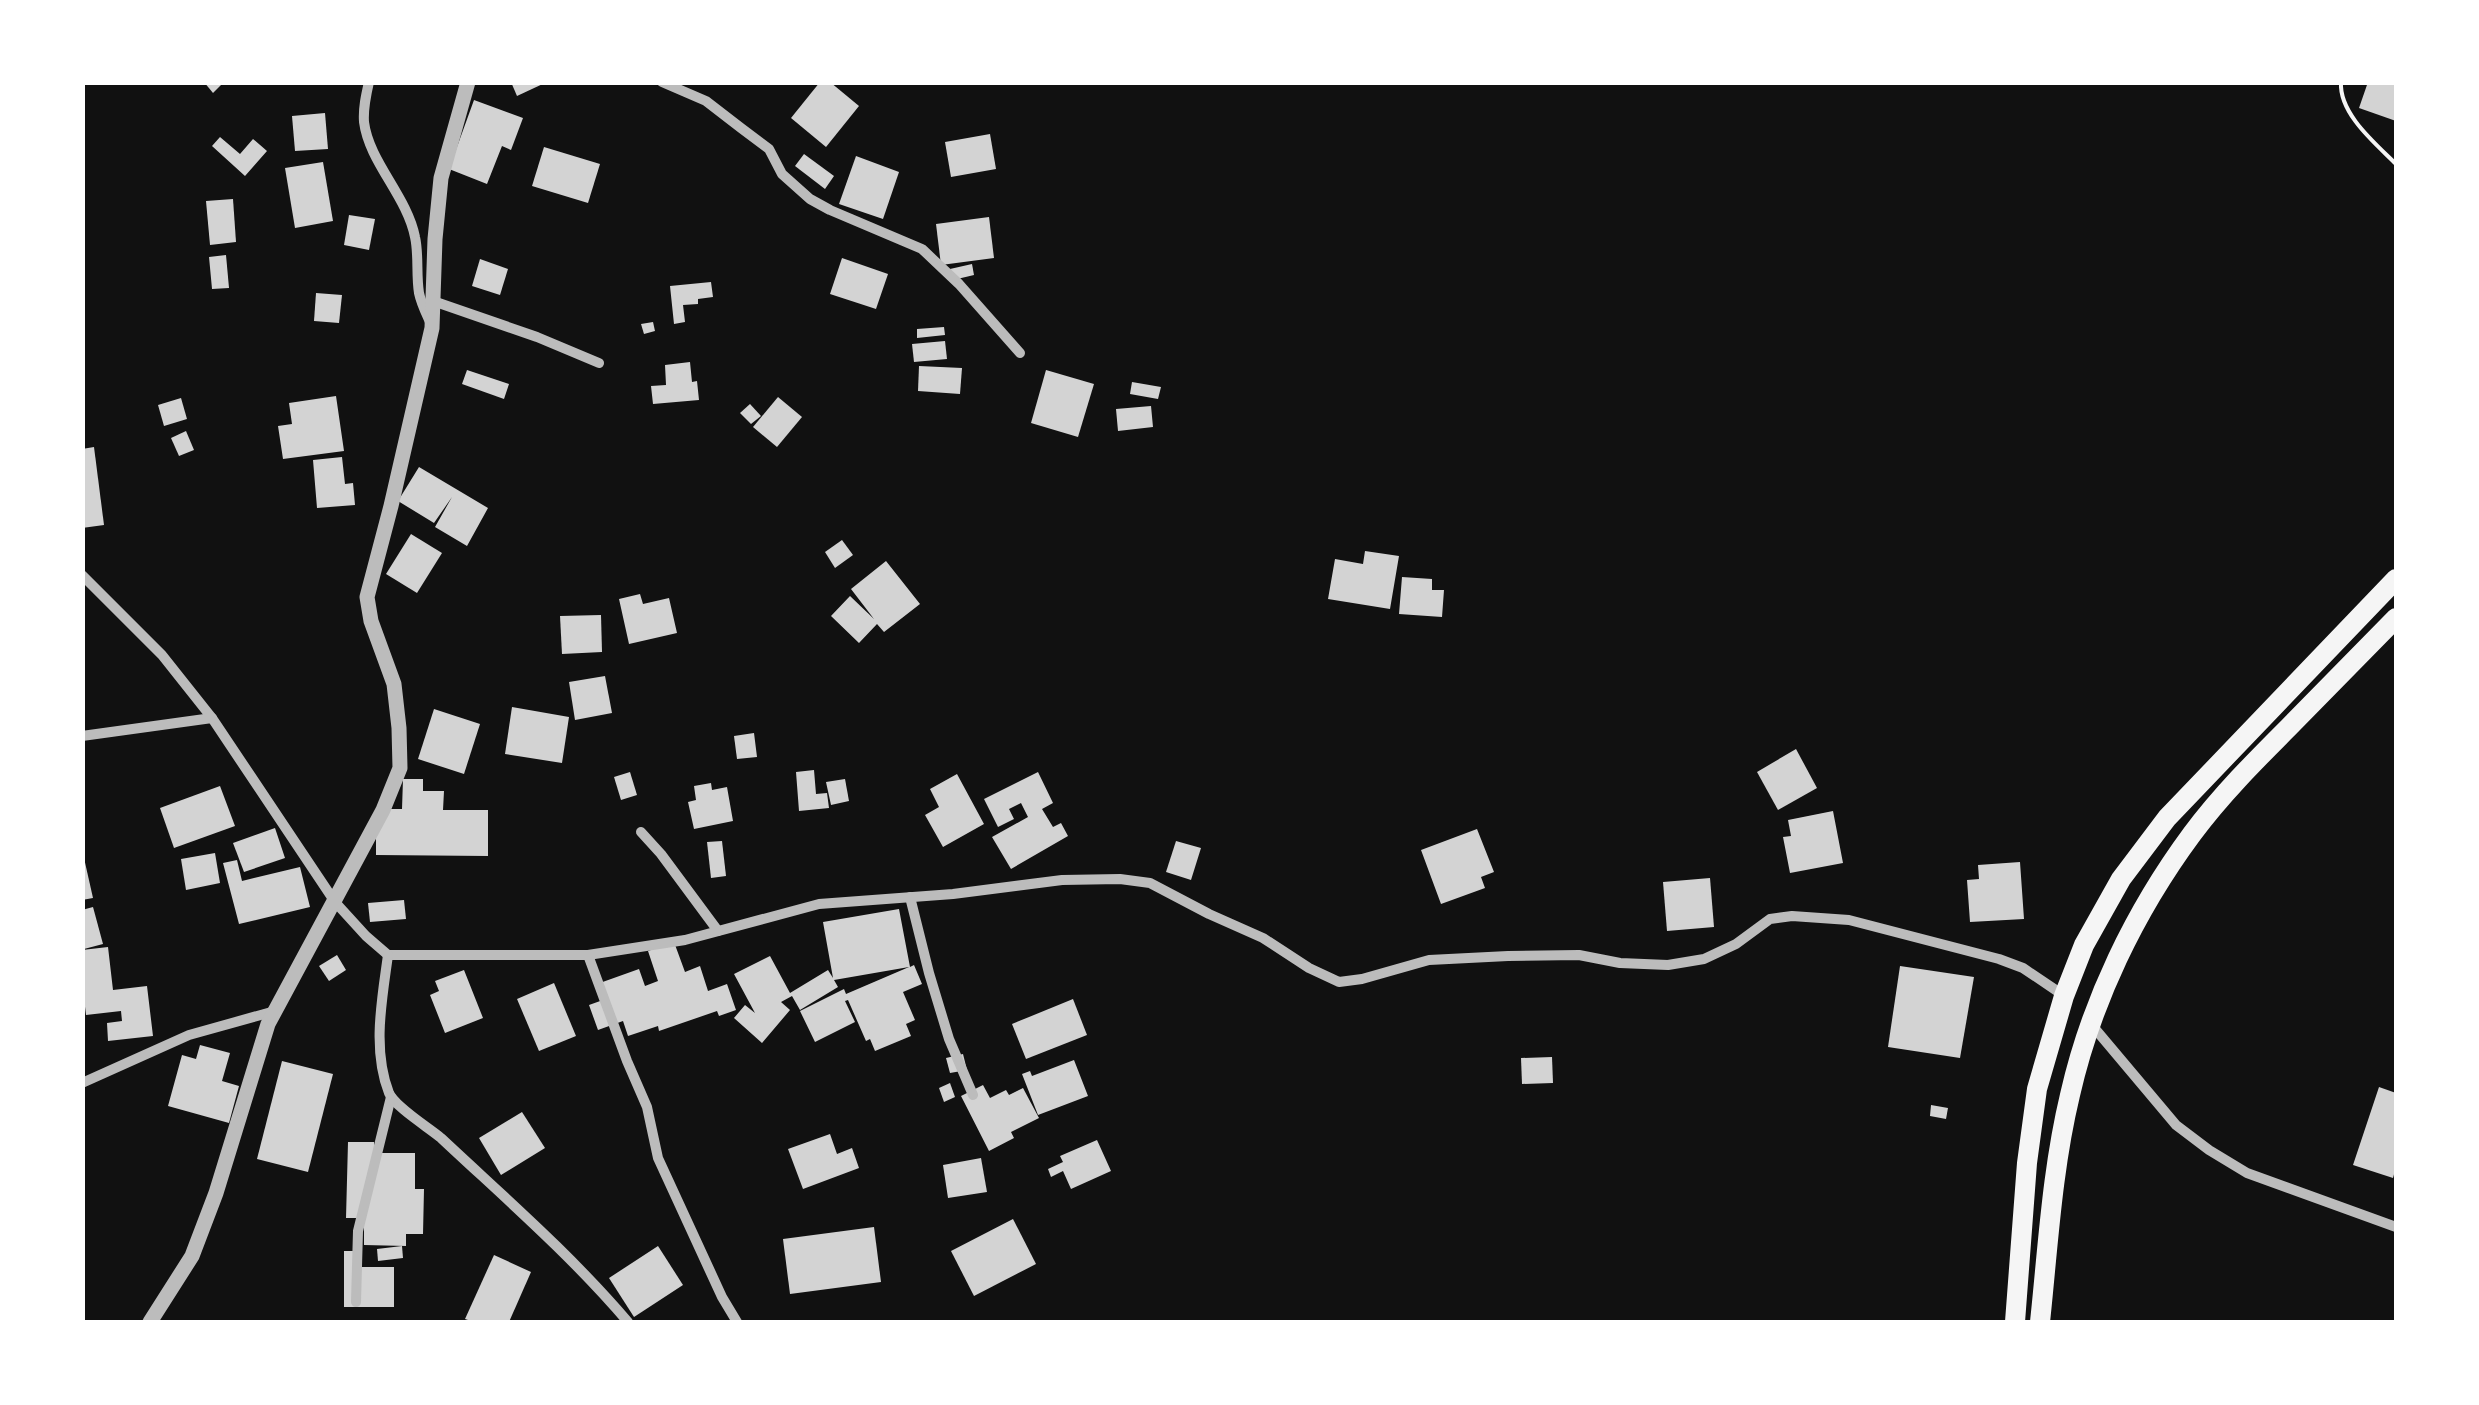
<svg xmlns="http://www.w3.org/2000/svg" width="2479" height="1405" viewBox="0 0 2479 1405" font-family="'DejaVu Sans',sans-serif">
	<style>
		.building { fill: #d3d3d3 }
		.lines { fill: none; stroke-linecap: round; stroke-linejoin: round }
		.path { stroke: #f5f5f5; stroke-width: 4 }
		.minor { stroke: #bcbcbc; stroke-width: 10 }
		.tertiary { stroke: #bcbcbc; stroke-width: 15 }
		.trunk { stroke: #f5f5f5; stroke-width: 20 }
	</style>
	<rect width="100%" height="100%" fill="#111"/>
	<g class="building">
		<path d="M 204,82 L 224,82 L 213,93 Z"/>
		<path d="M 511,82 L 547,82 L 517,96 Z"/>
		<path d="M 820,82 L 830,82 L 859,106 L 826,147 L 791,118 Z"/>
		<path d="M 2368,82 L 2396,82 L 2396,121 L 2359,108 Z"/>
		<path d="M 474,100 L 523,118 L 511,150 L 502,146 L 487,184 L 449,169 Z"/>
		<path d="M 325,113 L 328,149 L 295,151 L 292,116 Z"/>
		<path d="M 990,134 L 996,169 L 951,177 L 945,142 Z"/>
		<path d="M 220,137 L 240,154 L 253,139 L 267,151 L 245,176 L 212,146 Z"/>
		<path d="M 544,147 L 600,164 L 588,203 L 532,186 Z"/>
		<path d="M 804,154 L 834,176 L 825,189 L 795,166 Z"/>
		<path d="M 856,156 L 899,172 L 883,219 L 839,204 Z"/>
		<path d="M 323,162 L 333,221 L 295,228 L 285,168 Z"/>
		<path d="M 233,199 L 236,242 L 210,245 L 206,201 Z"/>
		<path d="M 349,215 L 375,219 L 369,250 L 344,245 Z"/>
		<path d="M 989,217 L 994,258 L 941,265 L 936,224 Z"/>
		<path d="M 226,255 L 229,288 L 212,289 L 209,257 Z"/>
		<path d="M 842,258 L 888,274 L 876,309 L 830,294 Z"/>
		<path d="M 480,259 L 508,269 L 500,295 L 472,286 Z"/>
		<path d="M 972,264 L 974,275 L 953,280 L 950,269 Z"/>
		<path d="M 711,282 L 713,297 L 698,299 L 698,304 L 683,305 L 685,322 L 674,324 L 670,286 Z"/>
		<path d="M 316,293 L 342,295 L 339,323 L 314,321 Z"/>
		<path d="M 653,322 L 655,331 L 644,334 L 641,324 Z"/>
		<path d="M 944,327 L 945,335 L 917,338 L 917,329 Z"/>
		<path d="M 945,341 L 947,359 L 914,362 L 912,344 Z"/>
		<path d="M 690,362 L 692,382 L 697,381 L 699,400 L 653,404 L 651,386 L 666,385 L 665,365 Z"/>
		<path d="M 919,366 L 962,368 L 960,394 L 918,391 Z"/>
		<path d="M 467,370 L 509,384 L 504,399 L 462,384 Z"/>
		<path d="M 1046,370 L 1094,384 L 1078,437 L 1031,423 Z"/>
		<path d="M 1132,382 L 1161,387 L 1158,399 L 1130,394 Z"/>
		<path d="M 336,396 L 344,451 L 283,459 L 278,426 L 292,424 L 289,403 Z"/>
		<path d="M 778,397 L 802,417 L 777,447 L 753,427 Z"/>
		<path d="M 181,398 L 187,419 L 164,426 L 158,405 Z"/>
		<path d="M 750,404 L 761,416 L 751,424 L 740,413 Z"/>
		<path d="M 1151,406 L 1153,427 L 1118,431 L 1116,409 Z"/>
		<path d="M 186,431 L 194,450 L 179,456 L 171,438 Z"/>
		<path d="M 94,447 L 104,525 L 82,528 L 82,449 Z"/>
		<path d="M 342,457 L 345,484 L 353,483 L 355,505 L 317,508 L 313,460 Z"/>
		<path d="M 419,467 L 488,508 L 467,546 L 435,527 L 452,497 L 434,523 L 398,501 Z"/>
		<path d="M 411,534 L 442,553 L 417,593 L 386,574 Z"/>
		<path d="M 842,540 L 853,555 L 835,568 L 825,552 Z"/>
		<path d="M 1365,551 L 1399,556 L 1390,609 L 1328,599 L 1335,559 L 1363,564 Z"/>
		<path d="M 886,561 L 920,604 L 884,632 L 877,624 L 859,643 L 831,616 L 850,596 L 874,619 L 851,589 Z"/>
		<path d="M 1402,577 L 1432,579 L 1432,590 L 1444,590 L 1442,617 L 1399,614 Z"/>
		<path d="M 640,594 L 643,604 L 669,598 L 677,633 L 629,644 L 619,599 Z"/>
		<path d="M 601,615 L 602,652 L 562,654 L 560,616 Z"/>
		<path d="M 605,676 L 612,713 L 575,720 L 569,682 Z"/>
		<path d="M 512,707 L 569,717 L 562,763 L 505,754 Z"/>
		<path d="M 434,709 L 480,724 L 464,774 L 418,759 Z"/>
		<path d="M 754,733 L 757,757 L 737,759 L 734,736 Z"/>
		<path d="M 1796,749 L 1817,788 L 1778,810 L 1757,772 Z"/>
		<path d="M 814,770 L 816,794 L 827,793 L 829,808 L 799,811 L 796,772 Z"/>
		<path d="M 630,772 L 637,795 L 621,800 L 614,777 Z"/>
		<path d="M 1038,772 L 1053,803 L 1042,809 L 1053,827 L 1061,823 L 1068,836 L 1011,869 L 992,837 L 1028,817 L 1021,803 L 1009,809 L 1014,819 L 998,827 L 984,799 Z"/>
		<path d="M 957,774 L 984,824 L 943,847 L 925,815 L 939,807 L 930,789 Z"/>
		<path d="M 403,779 L 423,779 L 423,791 L 444,791 L 443,810 L 488,810 L 488,856 L 376,855 L 376,809 L 402,809 Z"/>
		<path d="M 845,779 L 849,801 L 831,805 L 826,782 Z"/>
		<path d="M 711,783 L 712,790 L 727,787 L 733,821 L 694,829 L 688,802 L 696,800 L 694,786 Z"/>
		<path d="M 220,786 L 235,826 L 174,848 L 160,808 Z"/>
		<path d="M 1833,811 L 1843,863 L 1790,873 L 1783,837 L 1791,836 L 1788,820 Z"/>
		<path d="M 275,828 L 285,858 L 244,872 L 233,843 Z"/>
		<path d="M 1477,829 L 1494,872 L 1481,877 L 1485,888 L 1441,904 L 1421,850 Z"/>
		<path d="M 722,841 L 726,876 L 711,878 L 707,842 Z"/>
		<path d="M 1176,841 L 1201,848 L 1191,880 L 1166,872 Z"/>
		<path d="M 215,853 L 220,883 L 186,890 L 181,859 Z"/>
		<path d="M 84,858 L 93,898 L 82,900 L 82,859 Z"/>
		<path d="M 237,860 L 242,881 L 300,867 L 310,907 L 239,924 L 223,863 Z"/>
		<path d="M 2020,862 L 2024,919 L 1970,922 L 1967,880 L 1979,879 L 1978,865 Z"/>
		<path d="M 1710,878 L 1714,927 L 1667,931 L 1663,882 Z"/>
		<path d="M 404,900 L 406,919 L 370,922 L 368,903 Z"/>
		<path d="M 93,907 L 103,944 L 84,949 L 82,910 Z"/>
		<path d="M 899,909 L 910,967 L 914,965 L 922,984 L 903,992 L 915,1020 L 906,1024 L 911,1036 L 875,1051 L 870,1039 L 866,1041 L 848,1000 L 845,1001 L 855,1022 L 815,1042 L 800,1011 L 844,989 L 846,994 L 909,967 L 834,980 L 838,987 L 800,1010 L 792,996 L 781,1002 L 790,1010 L 762,1043 L 734,1018 L 745,1005 L 755,1013 L 734,974 L 770,956 L 790,993 L 828,970 L 833,978 L 823,922 Z"/>
		<path d="M 674,942 L 685,972 L 700,966 L 708,991 L 727,984 L 736,1010 L 719,1016 L 717,1011 L 659,1031 L 658,1026 L 628,1036 L 623,1021 L 598,1030 L 589,1005 L 603,1000 L 597,984 L 639,969 L 645,986 L 658,981 L 648,951 Z"/>
		<path d="M 108,947 L 113,990 L 147,986 L 153,1036 L 108,1041 L 107,1023 L 122,1021 L 121,1011 L 86,1015 L 82,982 L 82,950 Z"/>
		<path d="M 337,955 L 346,970 L 329,981 L 319,966 Z"/>
		<path d="M 1900,966 L 1974,977 L 1960,1058 L 1888,1047 Z"/>
		<path d="M 464,970 L 483,1018 L 445,1033 L 430,995 L 439,991 L 435,981 Z"/>
		<path d="M 554,983 L 576,1036 L 539,1051 L 517,999 Z"/>
		<path d="M 1073,999 L 1087,1035 L 1026,1059 L 1012,1024 Z"/>
		<path d="M 200,1045 L 230,1053 L 222,1081 L 239,1086 L 229,1123 L 168,1106 L 182,1055 L 196,1059 Z"/>
		<path d="M 963,1054 L 967,1070 L 950,1073 L 946,1058 Z"/>
		<path d="M 1552,1057 L 1553,1083 L 1522,1084 L 1521,1058 Z"/>
		<path d="M 1074,1060 L 1088,1096 L 1038,1115 L 1022,1074 L 1030,1071 L 1032,1076 Z"/>
		<path d="M 282,1061 L 333,1074 L 308,1172 L 257,1159 Z"/>
		<path d="M 950,1083 L 955,1097 L 944,1102 L 939,1088 Z"/>
		<path d="M 983,1085 L 990,1098 L 1006,1090 L 1009,1095 L 1023,1088 L 1039,1118 L 1011,1132 L 1014,1138 L 989,1151 L 961,1096 Z"/>
		<path d="M 2379,1087 L 2396,1093 L 2396,1167 L 2393,1178 L 2353,1165 Z"/>
		<path d="M 1931,1105 L 1948,1108 L 1946,1119 L 1930,1116 Z"/>
		<path d="M 522,1112 L 545,1148 L 501,1175 L 479,1138 Z"/>
		<path d="M 830,1134 L 837,1154 L 852,1148 L 859,1168 L 803,1189 L 788,1149 Z"/>
		<path d="M 1097,1140 L 1111,1171 L 1071,1189 L 1063,1171 L 1051,1177 L 1048,1169 L 1063,1162 L 1060,1156 Z"/>
		<path d="M 348,1142 L 374,1142 L 374,1153 L 415,1153 L 415,1189 L 424,1189 L 423,1234 L 406,1234 L 406,1246 L 364,1245 L 364,1218 L 346,1218 Z"/>
		<path d="M 981,1158 L 987,1192 L 948,1198 L 943,1165 Z"/>
		<path d="M 1013,1219 L 1036,1264 L 974,1296 L 951,1251 Z"/>
		<path d="M 874,1227 L 881,1282 L 790,1294 L 783,1239 Z"/>
		<path d="M 402,1246 L 403,1258 L 378,1261 L 377,1249 Z"/>
		<path d="M 658,1246 L 683,1285 L 634,1317 L 609,1278 Z"/>
		<path d="M 344,1251 L 362,1251 L 362,1267 L 394,1267 L 394,1307 L 344,1307 Z"/>
		<path d="M 494,1255 L 531,1272 L 509,1322 L 474,1322 L 465,1319 Z"/>
	</g>
	<g class="lines">
		<path class="path" d="M 2341,82 C 2339,114 2376,144 2396,164"/>
		<g class="minor">
			<path d="M 369,82 C 366,95 363,108 364,122 C 369,162 407,196 415,237 C 419,255 416,274 419,293 C 421,303 426,313 430,322"/>
			<path d="M 662,82 L 706,101 L 741,128 L 769,149 L 782,174 L 810,199 L 830,210 L 922,249 L 959,284 L 1020,353"/>
			<path d="M 433,301 L 537,337 L 599,363"/>
			<path d="M 82,575 L 162,655 L 212,718 L 335,902 L 366,936 L 388,955 L 588,955 L 685,940 L 819,904 L 953,894 L 1062,880 L 1120,879 L 1150,883 L 1209,914 L 1263,938 L 1309,968 L 1339,982 L 1362,979 L 1429,960 L 1508,956 L 1579,955 L 1620,963 L 1668,965 L 1704,959 L 1736,944 L 1770,919 L 1792,916 L 1849,920 L 1999,959 L 2023,968 L 2063,995"/>
			<path d="M 82,736 L 212,718"/>
			<path d="M 641,832 L 661,854 L 718,931"/>
			<path d="M 910,897 L 929,973 L 949,1039 L 973,1095"/>
			<path d="M 388,955 C 382,1000 372,1049 389,1093 C 395,1107 428,1127 441,1138 C 505,1198 571,1255 628,1322"/>
			<path d="M 588,955 L 627,1061 L 647,1107 L 658,1158 L 722,1297 L 737,1322"/>
			<path d="M 2091,1024 L 2176,1125 L 2209,1150 L 2247,1173 L 2396,1227"/>
			<path d="M 82,1083 L 189,1035 L 275,1011"/>
			<path d="M 356,1302 L 358,1231 L 391,1097"/>
		</g>
		<path class="tertiary" d="M 150,1322 L 192,1256 L 216,1193 L 268,1024 L 383,810 L 400,768 L 399,728 L 394,684 L 371,621 L 367,597 L 391,506 L 432,328 L 435,239 L 441,178 L 468,82"/>
		<g class="trunk">
			<path d="M 2015,1322 L 2027,1163 L 2037,1089 L 2064,996 L 2084,945 L 2121,879 L 2167,818 L 2396,579"/>
			<path d="M 2040,1322 C 2048,1247 2052,1170 2070,1095 C 2091,1002 2135,911 2192,834 C 2221,795 2255,761 2289,727 C 2325,690 2361,654 2396,618"/>
		</g>
	</g>
	<rect width="2479" height="1405" fill="none" stroke="#ffffff" stroke-width="170"/>
</svg>
